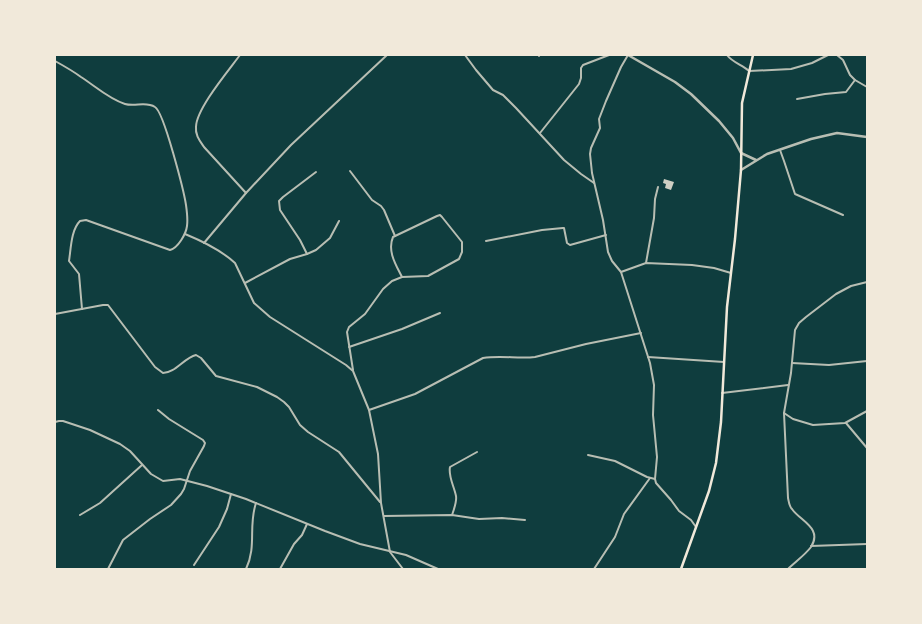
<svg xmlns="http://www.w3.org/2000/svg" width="922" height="624" viewBox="0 0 922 624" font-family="'Space Grotesk',sans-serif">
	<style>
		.building { fill: #cfcfc3 }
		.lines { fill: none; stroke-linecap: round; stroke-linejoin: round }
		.minor { stroke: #b8beb3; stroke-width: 2 }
		.tertiary { stroke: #b8beb3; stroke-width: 2.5 }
		.secondary { stroke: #f1e9da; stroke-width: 2.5 }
	</style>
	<rect width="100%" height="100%" fill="#0f3d3e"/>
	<path class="building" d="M 664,179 L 674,182 L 671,190 L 665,188 L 666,184 L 663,183 Z"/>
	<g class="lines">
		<g class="minor">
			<path d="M 240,55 C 229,70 196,109 196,127 C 195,135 200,141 204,147 L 246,193"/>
			<path d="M 465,55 L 476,70 L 493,90 L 503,95 L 516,108 L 564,160 L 581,174 L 594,183"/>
			<path d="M 628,55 L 621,67 L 606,101 L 599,119 L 600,128 L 591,148 L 590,154 L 592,173 L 603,220 L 608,252 L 612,261 L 621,272 L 650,363 L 654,385 L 653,415 L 657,457 L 655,479 L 656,483 L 671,500 L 679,511 L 691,520 L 696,527"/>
			<path d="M 727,55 C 732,62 742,65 749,71 L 791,69 L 812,63 L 828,55"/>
			<path d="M 837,55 L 843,60 L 850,75 L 855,80 L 867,87"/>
			<path d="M 539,56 L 539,55"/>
			<path d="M 55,61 C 64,66 73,71 81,77 C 95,86 109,99 125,104 C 135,107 146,101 155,107 C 164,112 184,192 186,205 C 187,212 188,219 187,226 C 186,234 178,248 170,250 L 86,220 L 80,221 C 71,230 71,248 69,261 L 79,274 L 82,309"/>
			<path d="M 797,99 L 825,94 L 846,92 L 855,80"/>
			<path d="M 540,133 L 579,84 L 581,78 L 581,68 L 583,65 L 609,55"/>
			<path d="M 780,150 L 784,161 L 795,194 L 843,215"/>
			<path d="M 350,171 L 372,200 L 381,206 L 384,210 L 395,236"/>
			<path d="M 185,234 C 202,241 221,250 235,263 L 254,303 L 270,317 L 346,365 L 353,371 L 369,410 L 378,454 L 381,503 L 390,552 L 403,569"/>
			<path d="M 486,241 L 542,230 L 563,228 L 564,228 L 567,243 L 570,245 L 606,235"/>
			<path d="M 204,243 L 246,193 L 291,145 L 387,55"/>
			<path d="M 307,254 L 300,240 L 280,210 L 279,201 L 283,197 L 316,172"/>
			<path d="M 646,263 L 654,218 L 655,199 L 658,187"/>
			<path d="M 621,272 L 646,263 L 692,265 L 714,268 L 731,273"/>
			<path d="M 245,283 L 290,259 L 307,254 L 316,250 L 330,238 L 339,221"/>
			<path d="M 55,314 L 103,305 L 108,305 L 155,367 L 163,373 C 175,373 184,358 196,355 L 201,358 L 216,376 L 257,387 L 277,397 L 284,402 L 289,407 L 300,425 L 308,432 L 339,452 L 380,502"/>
			<path d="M 349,347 L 402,329 L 440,313"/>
			<path d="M 648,357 L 724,362"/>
			<path d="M 792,363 L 829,365 L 867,361"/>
			<path d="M 353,370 L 347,332 L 349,327 L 365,314 L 383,289 L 392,281 L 402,277 L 428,276 L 459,259 L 462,252 L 462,242 L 442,217 L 440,215 L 437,216 L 393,237 C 387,251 396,265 402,277"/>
			<path d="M 722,393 L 788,385"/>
			<path d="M 369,410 L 415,394 L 483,358 C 501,355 518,359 535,357 L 586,344 L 641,333"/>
			<path d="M 784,413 L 793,419 L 813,425 L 845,423 L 867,411"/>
			<path d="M 55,422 L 59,421 L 63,421 L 90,430 L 120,444 L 130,451 L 151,474 L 163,481 L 180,479 L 207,486 L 246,499 L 325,531 L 360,544 L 406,555 L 438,569"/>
			<path d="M 846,423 L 867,448"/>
			<path d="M 588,455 L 615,461 L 647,477 L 655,479"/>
			<path d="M 80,515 L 100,503 L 142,465"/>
			<path d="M 452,515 C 454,509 457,502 456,496 C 454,486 448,476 450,467 L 477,452"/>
			<path d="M 384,516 L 452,515 L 479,519 L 502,518 L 525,520"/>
			<path d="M 811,546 L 867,544"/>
			<path d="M 194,565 L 219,527 L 227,509 L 231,494"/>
			<path d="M 55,569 L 56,569"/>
			<path d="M 108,569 L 123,540 L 150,519 L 171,505 L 181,494 L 184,489 L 190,471 L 204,446 L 205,443 L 203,440 L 169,419 L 158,410"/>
			<path d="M 246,569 C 257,546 248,526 256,503"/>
			<path d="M 280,569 L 294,544 L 302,535 L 307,524"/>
			<path d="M 594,569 L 615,537 L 624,514 L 650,478"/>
			<path d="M 788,569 C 795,562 805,555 811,547 C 823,528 800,521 792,509 C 789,506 789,502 788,498 L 784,413 L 791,373 L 795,330 L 799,323 L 806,317 L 836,294 L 851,286 L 867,282"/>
		</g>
		<g class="tertiary">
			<path d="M 628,55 L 675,82 L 691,94 L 719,121 L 733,138 L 741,153 L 756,160"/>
			<path d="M 741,170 L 767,154 L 811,139 L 837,133 L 867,137"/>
		</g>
		<path class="secondary" d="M 681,569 L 709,491 L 716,463 L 721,422 L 727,307 L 735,239 L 741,170 L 742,103 L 753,55"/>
	</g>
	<rect width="922" height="624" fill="none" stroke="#f1e9da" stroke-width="112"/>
</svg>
